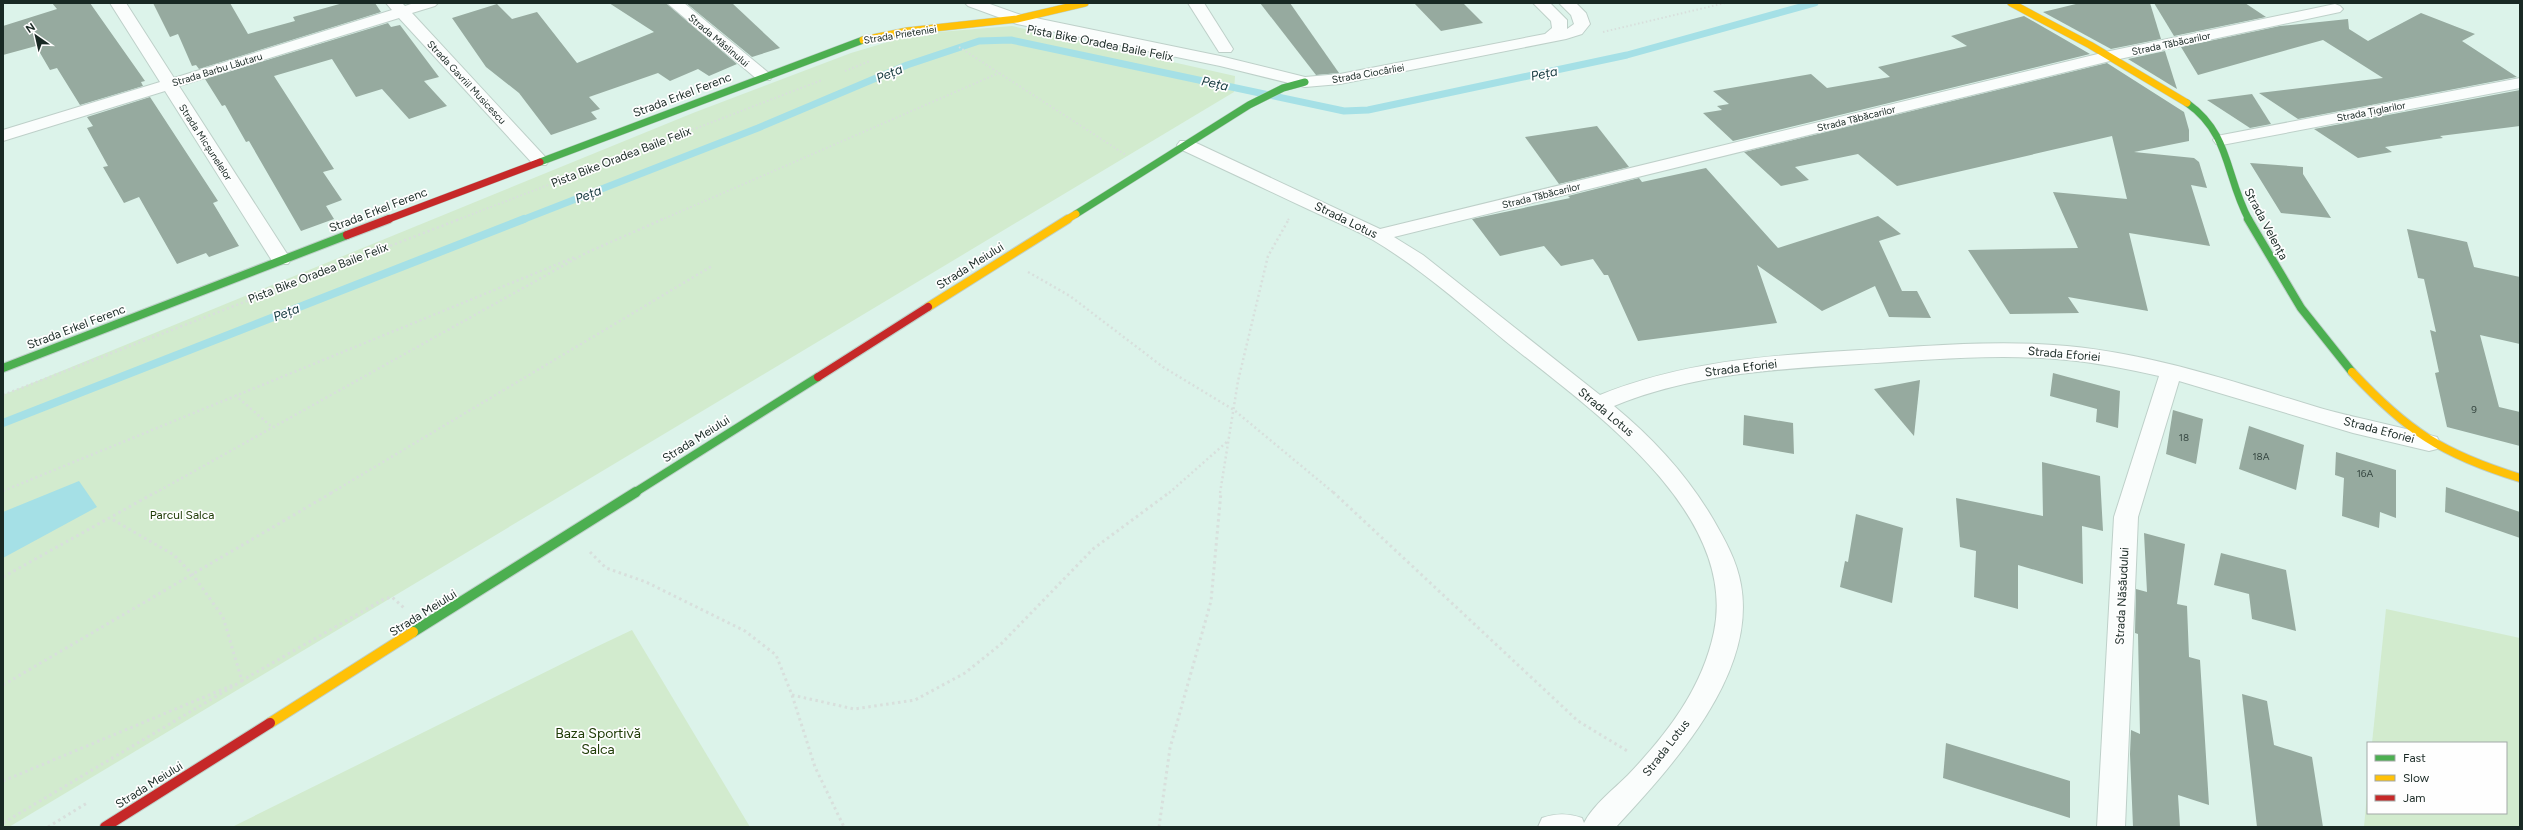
<svg xmlns="http://www.w3.org/2000/svg" width="2523" height="830" viewBox="0 0 2523 830" font-family="Figtree,sans-serif">
	<style>
		.green { fill: #d2ebce }
		.water { fill: #a5e0e6 }
		.lines { fill: none; stroke-linecap: round; stroke-linejoin: round }
		.stream-far1 { stroke: #a5e0e6; stroke-width: 7 }
		.stream { stroke: #a5e0e6; stroke-width: 8 }
		.building { fill: #96aa9f }
		.street-casing { stroke: #bed0c9; stroke-width: 2 }
		.fast-far2-casing { stroke: #bed0c9; stroke-width: 8 }
		.fast-far1-casing { stroke: #bed0c9; stroke-width: 10 }
		.fast-casing { stroke: #bed0c9; stroke-width: 12 }
		.slow-far2-casing { stroke: #bed0c9; stroke-width: 8 }
		.slow-far1-casing { stroke: #bed0c9; stroke-width: 10 }
		.slow-casing { stroke: #bed0c9; stroke-width: 12 }
		.jam-far2-casing { stroke: #bed0c9; stroke-width: 8 }
		.jam-far1-casing { stroke: #bed0c9; stroke-width: 10 }
		.jam-casing { stroke: #bed0c9; stroke-width: 12 }
		.path-far2 { stroke: #d8dfdc; stroke-width: 2; stroke-dasharray: 1.5 2.5; stroke-linecap: butt }
		.path-far1 { stroke: #d8dfdc; stroke-width: 2.5; stroke-dasharray: 2 3; stroke-linecap: butt }
		.path { stroke: #d8dfdc; stroke-width: 3; stroke-dasharray: 2.5 3.5; stroke-linecap: butt }
		.street { fill: #fafdfc; fill-rule: evenodd }
		.fast-far2 { stroke: #4caf50; stroke-width: 7 }
		.fast-far1 { stroke: #4caf50; stroke-width: 8 }
		.fast { stroke: #4caf50; stroke-width: 10 }
		.slow-far2 { stroke: #ffc107; stroke-width: 7 }
		.slow-far1 { stroke: #ffc107; stroke-width: 8 }
		.slow { stroke: #ffc107; stroke-width: 10 }
		.jam-far2 { stroke: #c62828; stroke-width: 7 }
		.jam-far1 { stroke: #c62828; stroke-width: 8 }
		.jam { stroke: #c62828; stroke-width: 10 }
		.labels { text-anchor: middle; stroke-width: 3.5; stroke-linejoin: round; paint-order: stroke }
		.far-street-label { font-size: 10px; fill: #192924; stroke: #fefefe }
		.number-label { font-size: 10px; fill: #384943 }
		.street-label { font-size: 12px; fill: #192924; stroke: #fefefe }
		.park-label { font-size: 12px; fill: #203c07; stroke: #fefefe }
		.water-label { font-size: 13px; font-style: italic; fill: #13373d; stroke: #fefefe }
		.near-park-label { font-size: 14px; fill: #203c07; stroke: #fefefe }
	</style>
	<rect width="100%" height="100%" fill="#dcf3ea"/>
	<g class="green">
		<path d="M 1012,26 L 1235,76 L 1234,92 L 9,827 L 3,827 L 3,395 L 693,113 L 851,53 L 898,39 L 927,33 Z"/>
		<path d="M 2386,609 L 2520,638 L 2520,827 L 2364,827 L 2368,783 L 2368,813 L 2506,813 L 2506,743 L 2372,743 Z"/>
		<path d="M 632,630 L 750,827 L 232,827 L 596,647 Z"/>
	</g>
	<path class="water" d="M 79,481 L 97,507 L 3,558 L 3,512 Z"/>
	<g class="lines">
		<path class="stream-far1" d="M 522,220 L 758,128 L 907,65 L 979,41 L 1011,40 L 1344,111 L 1368,110 L 1627,55 L 1815,3"/>
		<path class="stream" d="M 3,423 L 524,219"/>
	</g>
	<g class="building">
		<path d="M 52,3 L 90,3 L 145,81 L 141,82 L 143,86 L 80,105 L 57,68 L 50,70 L 36,46 L 3,55 L 3,26 L 57,9 Z"/>
		<path d="M 153,3 L 230,3 L 248,34 L 295,21 L 293,17 L 343,3 L 375,3 L 381,12 L 199,69 L 196,65 L 192,66 L 178,34 L 170,37 Z"/>
		<path d="M 609,3 L 666,3 L 737,64 L 709,76 L 698,69 L 670,81 L 658,73 L 589,97 L 600,109 L 591,112 L 597,119 L 551,135 L 519,93 L 486,67 L 452,18 L 497,4 L 512,19 L 537,12 L 577,63 L 654,32 Z"/>
		<path d="M 686,3 L 732,3 L 780,48 L 752,57 Z"/>
		<path d="M 1260,3 L 1290,3 L 1339,73 L 1316,75 Z"/>
		<path d="M 1414,3 L 1463,3 L 1483,23 L 1441,31 Z"/>
		<path d="M 2080,3 L 2150,3 L 2161,39 L 2111,49 L 2043,12 Z"/>
		<path d="M 2154,3 L 2245,3 L 2266,17 L 2174,36 Z"/>
		<path d="M 2421,13 L 2475,34 L 2462,41 L 2517,77 L 2298,119 L 2259,93 L 2383,78 L 2323,40 L 2198,75 L 2181,47 L 2280,26 L 2348,19 L 2349,29 L 2368,41 Z"/>
		<path d="M 2024,16 L 2090,54 L 1733,141 L 1703,113 L 1722,110 L 1717,106 L 1729,104 L 1713,91 L 1811,74 L 1827,88 L 1890,77 L 1878,67 L 1967,46 L 1951,36 Z"/>
		<path d="M 388,23 L 391,27 L 400,25 L 439,77 L 424,81 L 447,106 L 409,119 L 382,89 L 356,97 L 332,59 L 274,76 L 334,169 L 323,172 L 342,200 L 326,206 L 334,219 L 301,231 L 249,141 L 246,142 L 225,105 L 222,106 L 205,79 Z"/>
		<path d="M 2165,51 L 2177,89 L 2128,59 Z"/>
		<path d="M 2107,63 L 2184,112 L 2189,130 L 2189,141 L 2134,152 L 2194,158 L 2199,162 L 2207,188 L 2191,185 L 2210,246 L 2129,233 L 2148,311 L 2068,297 L 2079,313 L 2010,314 L 1968,250 L 2078,248 L 2053,192 L 2127,199 L 2112,136 L 1897,186 L 1858,154 L 1795,167 L 1809,180 L 1781,186 L 1744,152 Z"/>
		<path d="M 2520,90 L 2520,126 L 2440,136 L 2443,138 L 2385,147 L 2392,152 L 2358,158 L 2314,129 Z"/>
		<path d="M 2252,94 L 2271,124 L 2250,128 L 2207,100 Z"/>
		<path d="M 150,97 L 218,201 L 213,203 L 239,246 L 209,257 L 206,253 L 177,264 L 139,197 L 124,203 L 103,167 L 108,166 L 87,128 L 93,126 L 87,117 Z"/>
		<path d="M 1597,126 L 1629,167 L 1559,184 L 1525,137 Z"/>
		<path d="M 2250,163 L 2303,167 L 2303,174 L 2331,218 L 2281,213 Z"/>
		<path d="M 1706,168 L 1778,248 L 1878,216 L 1901,234 L 1879,241 L 1902,291 L 1917,291 L 1931,318 L 1889,317 L 1875,286 L 1822,311 L 1757,265 L 1777,323 L 1638,341 L 1608,275 L 1604,275 L 1593,259 L 1561,266 L 1544,246 L 1500,256 L 1472,219 L 1570,198 L 1568,196 L 1639,178 L 1642,182 Z"/>
		<path d="M 2407,229 L 2467,242 L 2474,267 L 2520,277 L 2520,344 L 2480,335 L 2499,407 L 2520,412 L 2520,446 L 2447,427 L 2435,373 L 2439,372 L 2430,330 L 2436,332 L 2424,279 L 2418,278 Z"/>
		<path d="M 2053,373 L 2120,391 L 2118,428 L 2096,422 L 2097,409 L 2050,396 Z"/>
		<path d="M 1920,380 L 1914,436 L 1874,389 Z"/>
		<path d="M 2173,410 L 2203,419 L 2196,464 L 2166,454 Z"/>
		<path d="M 1744,415 L 1793,423 L 1794,454 L 1743,445 Z"/>
		<path d="M 2249,426 L 2304,445 L 2296,490 L 2239,469 Z"/>
		<path d="M 2336,452 L 2396,470 L 2396,518 L 2380,512 L 2379,528 L 2342,516 L 2344,478 L 2335,475 Z"/>
		<path d="M 2042,462 L 2100,476 L 2103,531 L 2082,526 L 2083,584 L 2018,565 L 2018,609 L 1974,597 L 1976,551 L 1960,547 L 1956,498 L 2043,516 Z"/>
		<path d="M 2446,487 L 2520,512 L 2520,538 L 2445,512 Z"/>
		<path d="M 1856,514 L 1903,528 L 1892,603 L 1840,587 L 1845,561 L 1848,562 Z"/>
		<path d="M 2144,533 L 2185,544 L 2177,604 L 2187,606 L 2189,657 L 2200,660 L 2209,805 L 2178,795 L 2180,827 L 2133,827 L 2130,754 L 2131,730 L 2140,734 L 2138,634 L 2135,633 L 2136,589 L 2147,592 Z"/>
		<path d="M 2221,553 L 2286,570 L 2296,631 L 2252,619 L 2249,594 L 2214,585 Z"/>
		<path d="M 2242,694 L 2267,701 L 2274,745 L 2312,757 L 2323,827 L 2257,827 Z"/>
		<path d="M 1946,743 L 2070,781 L 2070,818 L 1943,778 Z"/>
	</g>
	<g class="lines">
		<g class="street-casing">
			<g id="street">
				<path d="M 110,3 L 126,3 L 174,78 L 392,10 L 386,3 L 402,3 L 405,6 L 414,3 L 438,3 L 435,6 L 412,13 L 549,161 L 546,165 L 534,165 L 399,18 L 179,86 L 291,260 L 288,264 L 274,264 L 165,91 L 3,141 L 3,130 L 160,82 Z"/>
				<path d="M 667,3 L 684,3 L 770,74 L 772,77 L 770,80 L 758,80 Z"/>
				<path d="M 965,3 L 987,3 L 1021,15 L 1220,56 L 1305,77 L 1340,74 L 1545,34 L 1552,28 L 1551,21 L 1533,3 L 1550,3 L 1567,20 L 1567,29 L 1574,24 L 1571,15 L 1559,3 L 1576,3 L 1586,13 L 1590,24 L 1582,34 L 1566,39 L 1340,84 L 1305,87 L 1220,66 L 1017,24 L 968,6 Z"/>
				<path d="M 1188,3 L 1204,3 L 1233,49 L 1231,52 L 1219,52 Z"/>
				<path d="M 2335,4 L 2340,6 L 2343,9 L 2340,12 L 2110,61 L 1394,237 L 1423,255 L 1600,395 C 1679,363 1760,356 1844,351 C 1918,347 1993,339 2067,346 C 2154,354 2237,383 2320,408 C 2359,419 2399,426 2437,437 L 2440,443 L 2437,449 L 2429,451 L 2353,433 L 2179,381 L 2138,517 L 2125,827 L 2097,827 L 2114,517 L 2159,376 C 2128,369 2098,363 2067,360 C 1998,353 1928,360 1859,364 C 1775,369 1693,374 1614,406 C 1653,438 1687,475 1713,519 C 1725,540 1737,561 1741,585 C 1757,675 1671,767 1616,827 L 1538,827 L 1542,818 C 1556,813 1568,813 1582,818 L 1584,823 C 1593,805 1614,789 1628,775 C 1667,734 1702,689 1714,632 C 1739,510 1586,406 1504,340 C 1462,305 1420,268 1373,240 C 1354,229 1331,220 1310,210 C 1267,190 1223,169 1180,149 L 1177,145 L 1180,141 L 1192,141 L 1380,229 L 2110,51 Z"/>
				<path d="M 2520,78 L 2520,88 L 2222,145 L 2216,144 L 2213,140 L 2216,136 L 2222,135 Z"/>
			</g>
		</g>
		<g class="fast-far2-casing">
			<g id="fast-far2">
				<path d="M 2187,103 C 2231,134 2225,176 2249,220"/>
				<path d="M 540,162 L 863,40"/>
				<path d="M 1076,214 L 1249,105 L 1283,88 L 1305,82"/>
			</g>
		</g>
		<g class="fast-far1-casing">
			<g id="fast-far1">
				<path d="M 2248,219 L 2301,308 L 2352,372"/>
				<path d="M 3,368 L 347,235"/>
				<path d="M 634,493 L 818,377"/>
			</g>
		</g>
		<g class="fast-casing">
			<path id="fast" d="M 413,632 L 636,492"/>
		</g>
		<g class="slow-far2-casing">
			<g id="slow-far2">
				<path d="M 2011,3 L 2090,45 L 2187,103"/>
				<path d="M 863,40 L 907,31 L 1017,19 L 1085,3"/>
				<path d="M 1066,220 L 1076,214"/>
			</g>
		</g>
		<g class="slow-far1-casing">
			<g id="slow-far1">
				<path d="M 928,307 L 1068,219"/>
				<path d="M 2352,372 C 2407,431 2442,454 2520,478"/>
			</g>
		</g>
		<g class="slow-casing">
			<path id="slow" d="M 270,723 L 413,632"/>
		</g>
		<g class="jam-far2-casing">
			<path id="jam-far2" d="M 386,220 L 540,162"/>
		</g>
		<g class="jam-far1-casing">
			<g id="jam-far1">
				<path d="M 347,235 L 389,219"/>
				<path d="M 818,377 L 928,307"/>
			</g>
		</g>
		<g class="jam-casing">
			<path id="jam" d="M 105,827 L 270,723"/>
		</g>
		<g class="path-far2">
			<path d="M 1603,32 L 1725,3"/>
			<path d="M 959,47 L 1126,155"/>
			<path d="M 845,71 L 870,61"/>
			<path d="M 457,220 L 822,80"/>
			<path d="M 661,220 L 999,73"/>
			<path d="M 1288,220 L 1290,217"/>
		</g>
		<g class="path-far1">
			<path d="M 1028,272 L 1070,296 L 1163,367 L 1234,410 L 1334,493"/>
			<path d="M 3,395 L 460,219"/>
			<path d="M 235,395 L 272,427"/>
			<path d="M 3,491 L 575,257"/>
			<path d="M 155,493 L 586,253 L 663,219"/>
			<path d="M 331,493 L 712,266"/>
			<path d="M 1169,493 L 1229,440"/>
			<path d="M 1220,493 L 1238,381 L 1268,256 L 1289,219"/>
		</g>
		<g class="path">
			<path d="M 1333,492 L 1578,721 L 1629,752"/>
			<path d="M 590,552 L 606,568 L 646,582 L 745,631 L 776,655 L 792,695 L 815,767 L 844,827"/>
			<path d="M 3,577 L 156,492"/>
			<path d="M 241,681 L 384,599 L 392,597 L 404,608"/>
			<path d="M 3,685 L 333,492"/>
			<path d="M 792,695 L 854,709 L 915,700 L 965,673 L 1001,644 L 1093,549 L 1170,492"/>
			<path d="M 3,781 L 233,685"/>
			<path d="M 3,823 L 242,681 L 223,617 L 193,575 L 174,555 L 110,518"/>
			<path d="M 48,827 L 87,803"/>
			<path d="M 1159,827 L 1170,748 L 1211,601 L 1221,492"/>
		</g>
		<use href="#street" class="street"/>
		<use href="#fast-far2" class="fast-far2"/>
		<use href="#fast-far1" class="fast-far1"/>
		<use href="#fast" class="fast"/>
		<use href="#slow-far2" class="slow-far2"/>
		<use href="#slow-far1" class="slow-far1"/>
		<use href="#slow" class="slow"/>
		<use href="#jam-far2" class="jam-far2"/>
		<use href="#jam-far1" class="jam-far1"/>
		<use href="#jam" class="jam"/>
	</g>
	<g class="labels">
		<g class="far-street-label">
			<text transform="translate(900 34) rotate(-9)" y="4">Strada Prieteniei</text>
			<text transform="translate(719 40) rotate(40)" y="4">Strada Măslinului</text>
			<text transform="translate(2171 43) rotate(-12)" y="4">Strada Tăbăcarilor</text>
			<text transform="translate(217 69) rotate(-17)" y="4">Strada Barbu Lăutaru</text>
			<text transform="translate(1368 73) rotate(-10)" y="4">Strada Ciocârliei</text>
			<text transform="translate(467 82) rotate(47)" y="4">Strada Gavriil Musicescu</text>
			<text transform="translate(2371 111) rotate(-11)" y="4">Strada Țiglarilor</text>
			<text transform="translate(1856 118) rotate(-14)" y="4">Strada Tăbăcarilor</text>
			<text transform="translate(206 142) rotate(57)" y="4">Strada Micșunelelor</text>
			<text transform="translate(1541 195) rotate(-14)" y="4">Strada Tăbăcarilor</text>
		</g>
		<g class="number-label">
			<text x="2474" y="413">9</text>
			<text x="2184" y="441">18</text>
			<text x="2261" y="460">18A</text>
			<text x="2365" y="477">16A</text>
		</g>
		<g class="street-label">
			<text transform="translate(1100 43) rotate(11)" y="4">Pista Bike Oradea Baile Felix</text>
			<text transform="translate(682 95) rotate(-21)" y="4">Strada Erkel Ferenc</text>
			<text transform="translate(621 157) rotate(-21)" y="4">Pista Bike Oradea Baile Felix</text>
			<text transform="translate(378 210) rotate(-21)" y="4">Strada Erkel Ferenc</text>
			<text transform="translate(1346 220) rotate(26)" y="4">Strada Lotus</text>
			<text transform="translate(2266 224) rotate(62)" y="4">Strada Velența</text>
			<text transform="translate(970 266) rotate(-32)" y="4">Strada Meiului</text>
			<text transform="translate(318 273) rotate(-21)" y="4">Pista Bike Oradea Baile Felix</text>
			<text transform="translate(76 327) rotate(-21)" y="4">Strada Erkel Ferenc</text>
			<text transform="translate(2064 354) rotate(5)" y="4">Strada Eforiei</text>
			<text transform="translate(1741 368) rotate(-7)" y="4">Strada Eforiei</text>
			<text transform="translate(1606 412) rotate(40)" y="4">Strada Lotus</text>
			<text transform="translate(2379 430) rotate(15)" y="4">Strada Eforiei</text>
			<text transform="translate(696 439) rotate(-32)" y="4">Strada Meiului</text>
			<text transform="translate(2122 596) rotate(-87)" y="4">Strada Năsăudului</text>
			<text transform="translate(423 613) rotate(-32)" y="4">Strada Meiului</text>
			<text transform="translate(1666 748) rotate(-52)" y="4">Strada Lotus</text>
			<text transform="translate(149 785) rotate(-32)" y="4">Strada Meiului</text>
		</g>
		<g class="park-label">
			<text x="182" y="519">Parcul Salca</text>
		</g>
		<g class="water-label">
			<text transform="translate(889 73) rotate(-23)" y="5">Peța</text>
			<text transform="translate(1544 73) rotate(-12)" y="5">Peța</text>
			<text transform="translate(1215 83) rotate(12)" y="5">Peța</text>
			<text transform="translate(588 194) rotate(-21)" y="5">Peța</text>
			<text transform="translate(286 312) rotate(-21)" y="5">Peța</text>
		</g>
		<g class="near-park-label">
			<text x="598" y="738">Baza Sportivă<tspan x="598" dy="16">Salca</tspan></text>
		</g>
	</g>
	<rect width="2523" height="830" fill="none" stroke="#192924" stroke-width="8"/>
	<rect x="2367" y="742" width="140" height="72" fill="#fefefe" stroke="#a2a9a7"/>
	<rect x="2375" y="755" width="20" height="6" fill="#4caf50" stroke="#a2a9a7"/>
	<text x="2403" y="762" font-size="12" fill="#192924">Fast</text>
	<rect x="2375" y="775" width="20" height="6" fill="#ffc107" stroke="#a2a9a7"/>
	<text x="2403" y="782" font-size="12" fill="#192924">Slow</text>
	<rect x="2375" y="795" width="20" height="6" fill="#c62828" stroke="#a2a9a7"/>
	<text x="2403" y="802" font-size="12" fill="#192924">Jam</text>
	<g transform="translate(36 36) rotate(326)" stroke="#fefefe" stroke-width="3" paint-order="stroke">
	<path d="M0-3L7 15L0 10L-7 15Z" fill="#192924"/>
	<text y="-6" font-size="11" font-weight="bold" text-anchor="middle" fill="#192924">N</text>
	</g>
</svg>
